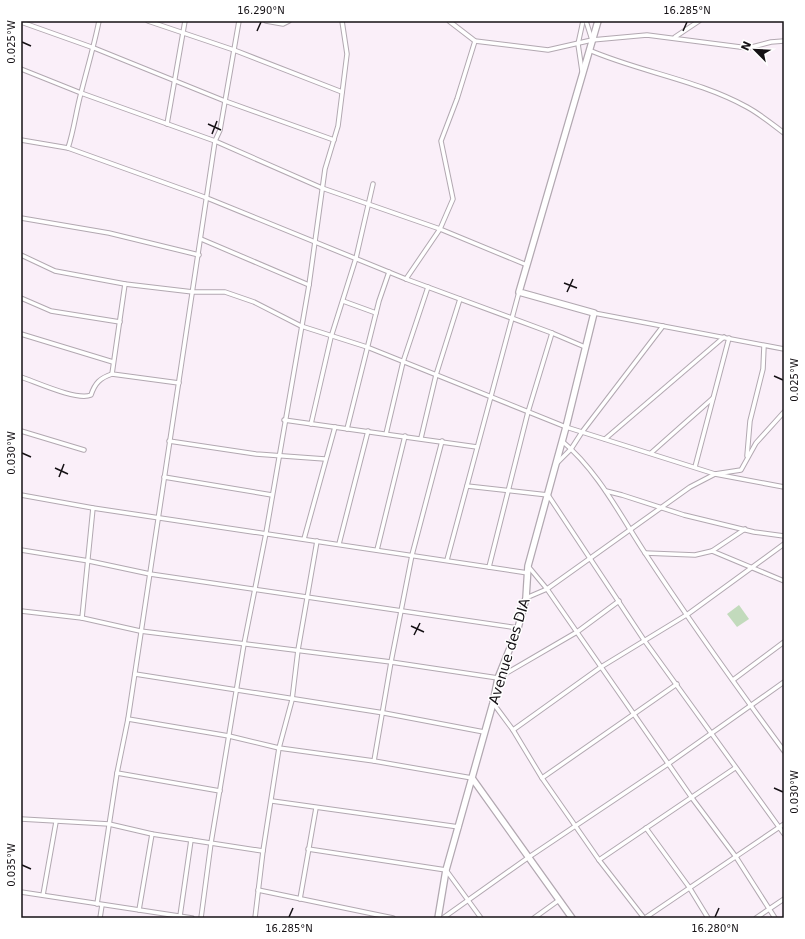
<svg xmlns="http://www.w3.org/2000/svg" width="805" height="939" viewBox="0 0 805 939" font-family="'DejaVu Sans',sans-serif">
	<style>
		.green { fill: #c2dabc }
		.lines { fill: none; stroke-linecap: round; stroke-linejoin: round }
		.street-casing { stroke: #b2a8b1; stroke-width: 5.5 }
		.secondary-casing { stroke: #b2a8b1; stroke-width: 8 }
		.street { stroke: #fff; stroke-width: 3.5 }
		.secondary { stroke: #fff; stroke-width: 5.5 }
		.ticks { fill: none; stroke: #151115; stroke-width: 1.5 }
		.labels { text-anchor: middle; stroke-width: 3; stroke-linejoin: round; paint-order: stroke }
		.street-label { font-size: 14px; fill: #151115; stroke: #fff }
		.neatline { fill: none; stroke: #151115; stroke-width: 1.5 }
		.ticks-label { font-size: 10px; text-anchor: middle; fill: #151115 }
	</style>
	<rect width="100%" height="100%" fill="#faeff9"/>
	<path class="green" d="M 739,605 L 749,619 L 737,627 L 727,614 Z"/>
	<g class="lines">
		<g class="street-casing">
			<g id="street">
				<path d="M 148,21 L 234,50 L 342,92"/>
				<path d="M 266,21 L 283,24 L 289,21"/>
				<path d="M 449,21 L 475,41 L 548,50 L 592,40 L 647,35 L 748,48 L 771,42 L 784,41"/>
				<path d="M 586,21 L 592,40"/>
				<path d="M 21,22 L 94,48 L 225,101 L 334,140"/>
				<path d="M 675,37 L 699,21"/>
				<path d="M 589,50 C 640,72 698,80 747,107 C 760,114 772,124 784,133"/>
				<path d="M 21,69 L 81,93 L 215,141 L 322,188 L 440,229 L 527,265"/>
				<path d="M 582,71 L 578,44 L 583,21"/>
				<path d="M 167,124 L 185,21"/>
				<path d="M 21,140 L 68,148 C 74,130 76,111 81,93 C 87,69 94,46 99,21"/>
				<path d="M 68,148 L 207,198 L 406,279 L 552,333 L 585,347"/>
				<path d="M 21,218 L 109,233 L 199,255"/>
				<path d="M 201,239 L 309,285"/>
				<path d="M 21,255 L 55,271 L 125,284 L 193,292 L 225,292 L 254,302 L 301,326 L 367,347 L 566,427 L 715,474 L 784,487"/>
				<path d="M 406,279 L 440,229 L 453,199 L 441,141 L 457,99 L 475,41"/>
				<path d="M 125,284 L 112,374 L 179,383"/>
				<path d="M 21,298 L 51,311 L 120,322"/>
				<path d="M 343,301 L 376,313"/>
				<path d="M 594,313 L 784,349"/>
				<path d="M 21,334 L 113,362"/>
				<path d="M 21,377 C 36,382 77,401 91,395 C 95,383 100,378 112,374"/>
				<path d="M 284,420 L 477,447"/>
				<path d="M 311,424 L 331,337 L 356,258 L 373,184"/>
				<path d="M 347,429 L 379,301 L 389,272"/>
				<path d="M 21,431 L 84,450"/>
				<path d="M 386,434 L 403,362 L 428,287"/>
				<path d="M 421,438 L 436,375 L 460,299"/>
				<path d="M 605,439 L 724,337"/>
				<path d="M 169,441 L 256,454 L 325,459"/>
				<path d="M 562,441 C 598,471 620,515 645,553 C 689,620 736,686 784,751"/>
				<path d="M 651,453 L 713,398"/>
				<path d="M 747,456 L 750,421 L 763,369 L 764,346"/>
				<path d="M 557,463 L 571,449 L 582,432 L 663,326"/>
				<path d="M 695,467 L 729,338"/>
				<path d="M 164,477 L 272,495"/>
				<path d="M 467,486 L 548,495 L 644,640 L 784,834"/>
				<path d="M 606,491 L 622,495 L 684,515 L 754,532 L 784,536"/>
				<path d="M 21,495 L 93,508 L 528,573"/>
				<path d="M 304,539 L 335,427"/>
				<path d="M 339,544 L 368,431"/>
				<path d="M 21,550 L 89,561 L 150,574 L 518,628"/>
				<path d="M 377,550 L 405,436"/>
				<path d="M 712,551 L 745,529"/>
				<path d="M 645,553 L 695,555 L 712,551 L 784,581"/>
				<path d="M 447,560 L 519,292"/>
				<path d="M 489,567 L 528,412 L 552,333"/>
				<path d="M 526,598 L 547,589 L 528,566"/>
				<path d="M 21,611 L 82,618 L 140,631 L 391,662 L 498,678 L 577,632 L 619,601"/>
				<path d="M 82,618 L 93,508"/>
				<path d="M 135,674 L 384,713 L 484,732"/>
				<path d="M 733,680 L 784,642"/>
				<path d="M 493,703 L 513,730 L 542,778 L 599,860 L 644,918"/>
				<path d="M 128,719 L 229,736 L 279,748 L 374,761 L 472,778"/>
				<path d="M 513,730 L 601,667 L 688,614 L 784,544"/>
				<path d="M 374,761 L 391,662 L 412,555 L 442,441"/>
				<path d="M 117,773 L 220,791"/>
				<path d="M 542,778 L 677,684"/>
				<path d="M 272,801 L 459,827"/>
				<path d="M 21,819 L 109,824 L 152,834 L 263,851"/>
				<path d="M 646,828 L 689,887 L 708,918"/>
				<path d="M 308,849 L 446,870 L 481,918"/>
				<path d="M 599,860 L 735,768"/>
				<path d="M 258,890 L 393,918"/>
				<path d="M 21,892 L 192,918"/>
				<path d="M 43,895 L 56,822"/>
				<path d="M 300,899 L 316,808"/>
				<path d="M 97,904 L 117,773 L 128,719 L 215,141 L 220,130 L 239,21"/>
				<path d="M 139,910 L 152,834"/>
				<path d="M 180,916 L 191,840"/>
				<path d="M 100,918 L 102,905"/>
				<path d="M 201,918 L 211,843 L 244,644 L 266,533 L 309,285 L 325,169 L 338,126 L 347,54 L 342,21"/>
				<path d="M 255,918 L 263,851 L 279,748 L 292,700 L 298,650 L 317,541"/>
				<path d="M 443,918 L 529,857 L 668,764 L 784,682"/>
				<path d="M 534,918 L 559,900"/>
				<path d="M 645,918 L 784,824"/>
				<path d="M 756,918 L 784,899"/>
				<path d="M 775,918 L 736,857 L 692,798 L 547,589 L 690,487 L 715,474 L 741,470 L 756,443 L 784,412"/>
			</g>
		</g>
		<g class="secondary-casing">
			<g id="secondary">
				<path d="M 472,778 L 572,918"/>
				<path d="M 438,918 L 446,870 L 493,703 L 498,678 L 518,628 L 526,598 L 528,566 L 566,427 L 594,313 L 519,292 L 598,21"/>
			</g>
		</g>
		<use href="#street" class="street"/>
		<use href="#secondary" class="secondary"/>
	</g>
	<path class="ticks" d="M 257,31 L 261,22M 683,31 L 687,22M 22,42 L 31,46M 208,124 L 221,130M 212,134 L 217,121M 564,283 L 577,288M 567,292 L 573,279M 774,376 L 783,380M 22,453 L 31,457M 55,468 L 68,474M 59,477 L 64,464M 411,626 L 424,632M 414,635 L 420,623M 774,788 L 783,792M 22,865 L 31,869M 289,917 L 293,908M 715,917 L 719,908"/>
	<g class="labels">
		<g class="street-label">
			<text transform="translate(509 651) rotate(-73)" y="5">Avenue des DIA</text>
		</g>
	</g>
	<rect width="805" height="939" fill="none" stroke="#ffffff" stroke-width="44"/>
	<g transform="translate(755 50) rotate(294)" stroke="#ffffff" stroke-width="3" paint-order="stroke">
	<path d="M0-3L7 15L0 10L-7 15Z" fill="#151115"/>
	<text y="-6" font-size="11" font-weight="bold" text-anchor="middle" fill="#151115">N</text>
	</g>
	<rect x="22" y="22" width="761" height="895" class="neatline"/>
	<g class="ticks-label">
		<text x="261" y="14">16.290°N</text>
		<text x="687" y="14">16.285°N</text>
		<text transform="translate(11 42) rotate(-90)" y="4">0.025°W</text>
		<text transform="translate(794 380) rotate(-90)" y="4">0.025°W</text>
		<text transform="translate(11 453) rotate(-90)" y="4">0.030°W</text>
		<text transform="translate(794 792) rotate(-90)" y="4">0.030°W</text>
		<text transform="translate(11 865) rotate(-90)" y="4">0.035°W</text>
		<text x="289" y="932">16.285°N</text>
		<text x="715" y="932">16.280°N</text>
	</g>
</svg>
